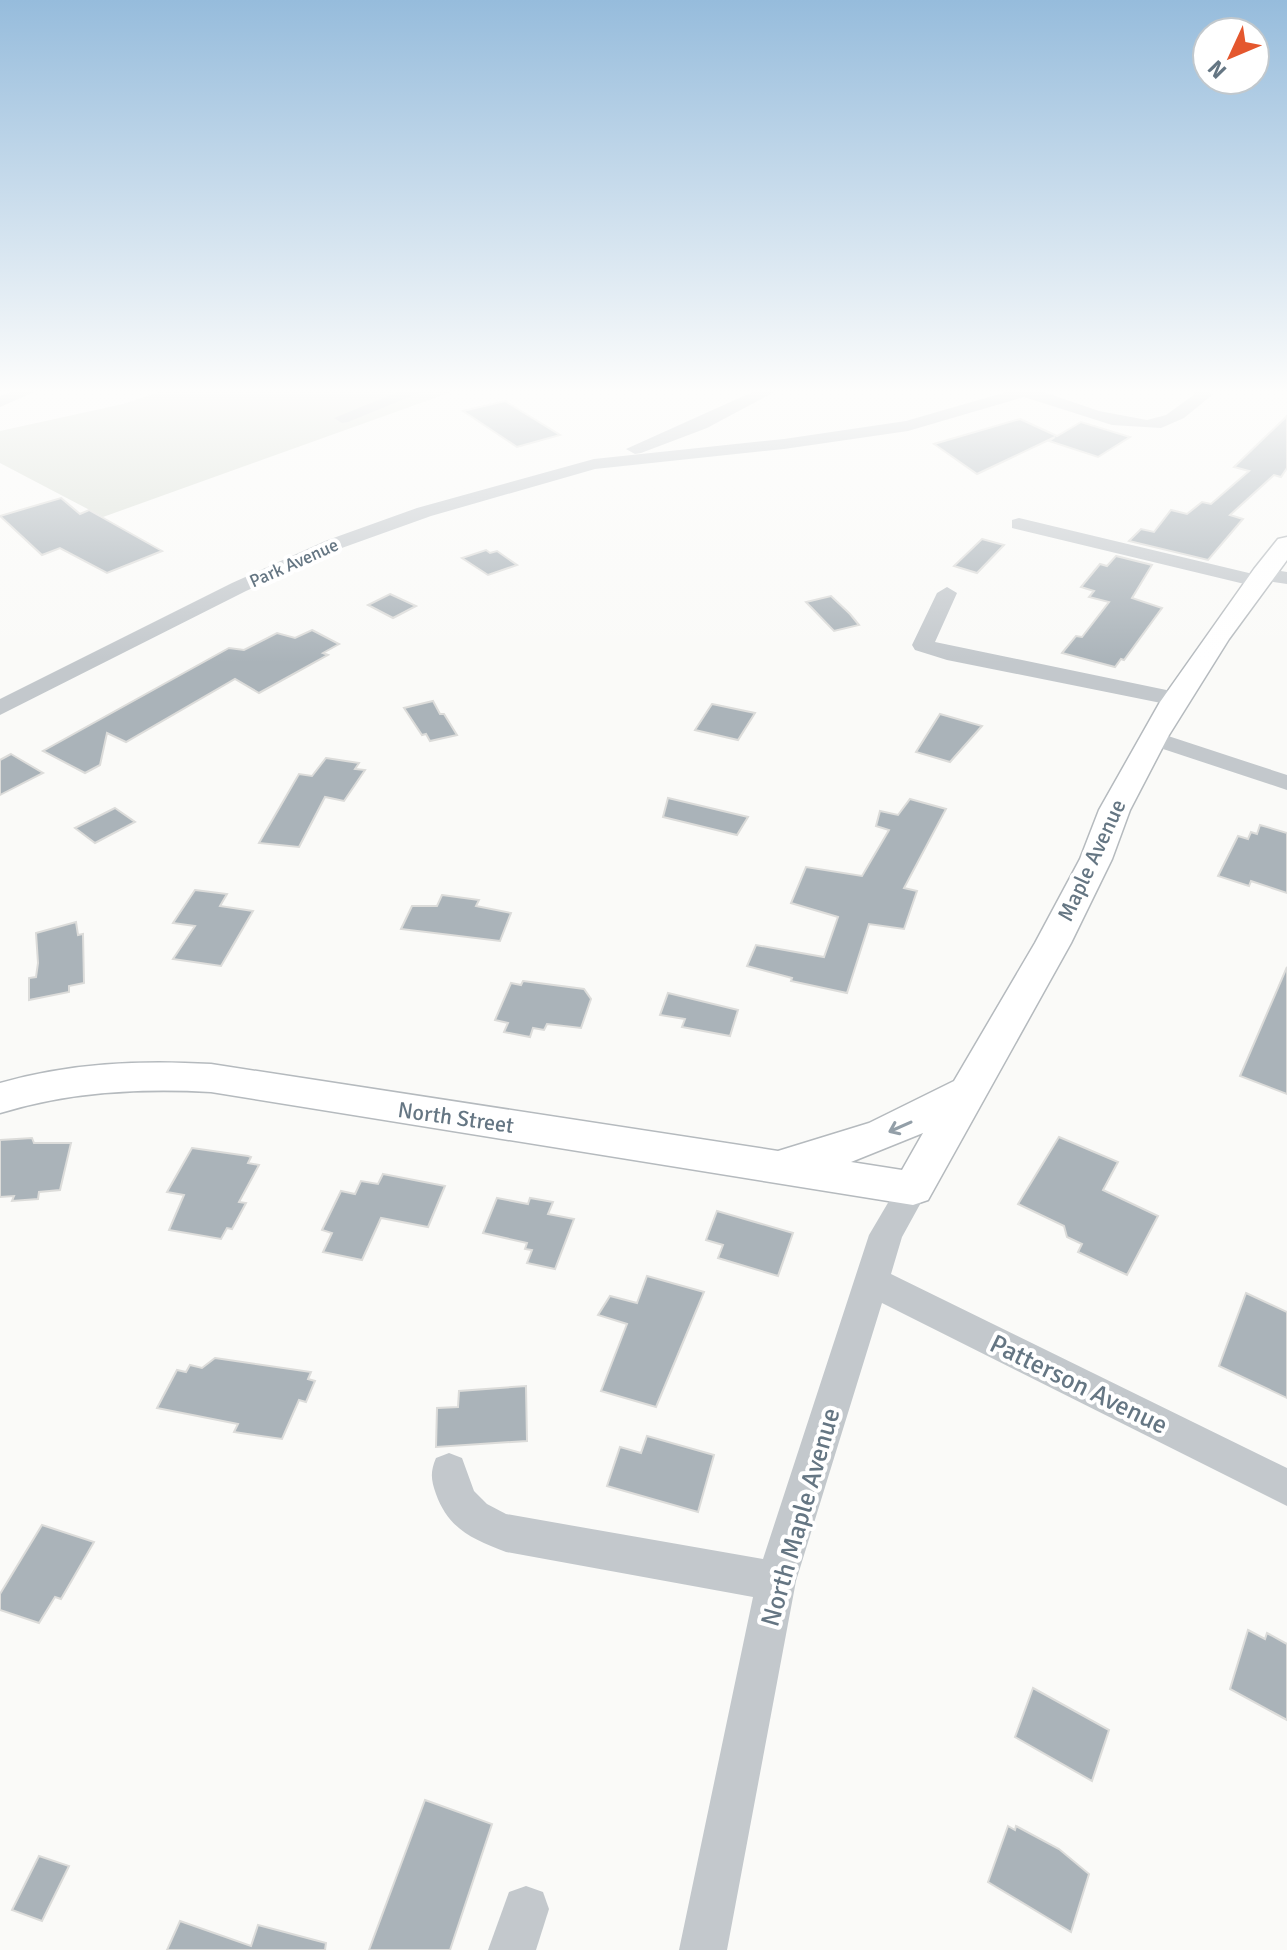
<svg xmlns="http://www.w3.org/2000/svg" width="1287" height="1950" viewBox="0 0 1287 1950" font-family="Signika,sans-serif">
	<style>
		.green { fill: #dadfd7 }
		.building { fill: #aab3b9; stroke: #dcdcda; stroke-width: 2 }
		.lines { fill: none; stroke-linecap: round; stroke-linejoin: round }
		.major-casing { stroke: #b5babe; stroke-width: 3 }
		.minor { fill: #c3c8cc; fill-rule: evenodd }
		.major { fill: #fff; fill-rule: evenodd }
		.oneway { stroke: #939fa8 }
		.labels { text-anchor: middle; stroke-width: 8; stroke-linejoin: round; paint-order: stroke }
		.far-street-label { font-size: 18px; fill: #657683; stroke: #fff }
		.street-label { font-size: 22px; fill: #657683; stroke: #fff }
		.near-street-label { font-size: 26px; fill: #657683; stroke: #fff }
	</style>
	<rect width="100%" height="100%" fill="#fafaf8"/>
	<path class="green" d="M 165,390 L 457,390 L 103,517 L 0,463 L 0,431 L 123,404 Z"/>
	<g class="building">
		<path d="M 505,401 L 560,435 L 517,447 L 463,411 Z"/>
		<path d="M 1287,416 L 1287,468 L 1281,477 L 1274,475 L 1230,515 L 1243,519 L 1208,560 L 1129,541 L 1141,529 L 1154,532 L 1171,510 L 1187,514 L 1202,502 L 1211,504 L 1249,471 L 1234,467 Z"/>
		<path d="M 1020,419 L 1057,436 L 1081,422 L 1130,437 L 1098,457 L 1049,441 L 1055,437 L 977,474 L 934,444 Z"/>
		<path d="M 61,498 L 80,514 L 89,510 L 162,551 L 107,573 L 60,548 L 42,555 L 0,516 Z"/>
		<path d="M 982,539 L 1004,545 L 977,573 L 954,566 Z"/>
		<path d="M 486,550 L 490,553 L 497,551 L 517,565 L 488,575 L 462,558 Z"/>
		<path d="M 1116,556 L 1152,565 L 1132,598 L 1162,608 L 1124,660 L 1121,659 L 1115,667 L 1062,653 L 1076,636 L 1082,637 L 1109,602 L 1089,597 L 1094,591 L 1081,587 L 1100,564 L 1107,566 Z"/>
		<path d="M 390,594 L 416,606 L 393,618 L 368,605 Z"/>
		<path d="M 831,596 L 850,614 L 859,625 L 834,631 L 806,602 Z"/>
		<path d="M 312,630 L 339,644 L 323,653 L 328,655 L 259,693 L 235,679 L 126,742 L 107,733 L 100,765 L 85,773 L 43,751 L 229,648 L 244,650 L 277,633 L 295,638 Z"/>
		<path d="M 433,701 L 440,714 L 444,714 L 457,735 L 430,741 L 426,734 L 422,735 L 404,708 Z"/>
		<path d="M 712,704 L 755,713 L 738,740 L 695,730 Z"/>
		<path d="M 940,714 L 982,726 L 950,762 L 916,752 Z"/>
		<path d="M 11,754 L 43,773 L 0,795 L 0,760 Z"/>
		<path d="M 326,758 L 359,763 L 355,769 L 365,770 L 344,801 L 325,797 L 299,847 L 259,843 L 299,774 L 312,776 Z"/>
		<path d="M 668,798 L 748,817 L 737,835 L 663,817 Z"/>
		<path d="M 910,799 L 946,809 L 904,888 L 917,891 L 904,929 L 869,924 L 847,993 L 791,981 L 792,978 L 747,966 L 756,945 L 824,957 L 838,917 L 791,903 L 806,867 L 862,876 L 889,830 L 876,826 L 880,811 L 898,815 Z"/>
		<path d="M 115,808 L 135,822 L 95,843 L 75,828 Z"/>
		<path d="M 1260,825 L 1287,833 L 1287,893 L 1251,881 L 1249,886 L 1218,876 L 1238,836 L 1248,839 L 1251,832 L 1257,834 Z"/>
		<path d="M 195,890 L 227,894 L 220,906 L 253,911 L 221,966 L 173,959 L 195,926 L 173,923 Z"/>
		<path d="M 442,895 L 479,900 L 476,906 L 511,913 L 500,941 L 401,929 L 412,906 L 437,906 Z"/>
		<path d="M 76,922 L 78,935 L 83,934 L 84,983 L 69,986 L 69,992 L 29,1000 L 29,978 L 36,977 L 38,963 L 36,933 Z"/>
		<path d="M 1287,967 L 1287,1094 L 1240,1076 Z"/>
		<path d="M 523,981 L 584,989 L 591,999 L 581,1028 L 547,1024 L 544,1030 L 533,1028 L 530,1037 L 504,1032 L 508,1023 L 495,1020 L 511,983 L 521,985 Z"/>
		<path d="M 668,993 L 738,1010 L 730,1036 L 682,1027 L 685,1019 L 660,1015 Z"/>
		<path d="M 1059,1137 L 1118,1162 L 1103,1190 L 1158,1216 L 1127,1275 L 1078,1252 L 1082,1244 L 1067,1237 L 1064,1226 L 1018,1204 Z"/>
		<path d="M 32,1138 L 34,1143 L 71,1143 L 60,1190 L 39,1192 L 38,1199 L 12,1201 L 14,1196 L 0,1197 L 0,1140 Z"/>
		<path d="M 192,1148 L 248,1156 L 251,1157 L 248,1163 L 259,1165 L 239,1202 L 246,1203 L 232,1229 L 227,1228 L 221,1239 L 169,1230 L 184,1195 L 167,1192 Z"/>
		<path d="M 383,1174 L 445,1186 L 428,1227 L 381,1218 L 362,1260 L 323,1252 L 332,1233 L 322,1230 L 341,1191 L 355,1194 L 361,1181 L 378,1184 Z"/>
		<path d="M 497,1198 L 528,1204 L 530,1198 L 553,1202 L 548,1214 L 574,1219 L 555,1269 L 527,1263 L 532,1250 L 525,1249 L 527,1243 L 483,1233 Z"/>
		<path d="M 717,1211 L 793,1233 L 778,1276 L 718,1258 L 723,1245 L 706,1240 Z"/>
		<path d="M 647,1276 L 704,1292 L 656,1407 L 601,1391 L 627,1324 L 598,1315 L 610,1296 L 637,1303 Z"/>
		<path d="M 1246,1293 L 1287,1312 L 1287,1398 L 1219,1366 Z"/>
		<path d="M 215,1358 L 311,1372 L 308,1379 L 315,1381 L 306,1402 L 299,1400 L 282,1439 L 234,1432 L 238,1424 L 157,1408 L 177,1370 L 186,1372 L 190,1365 L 202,1368 Z"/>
		<path d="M 526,1386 L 527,1441 L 436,1447 L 437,1408 L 458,1407 L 459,1391 Z"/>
		<path d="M 647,1436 L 714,1455 L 698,1512 L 607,1486 L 620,1447 L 641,1453 Z"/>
		<path d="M 42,1525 L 94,1542 L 61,1599 L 55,1597 L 39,1623 L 0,1610 L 0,1594 Z"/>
		<path d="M 1248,1630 L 1265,1639 L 1267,1633 L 1287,1644 L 1287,1720 L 1230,1689 Z"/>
		<path d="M 1033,1688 L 1109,1730 L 1092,1781 L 1015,1737 Z"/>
		<path d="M 425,1800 L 492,1824 L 450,1950 L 369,1950 Z"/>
		<path d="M 1008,1826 L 1015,1830 L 1016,1826 L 1059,1849 L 1089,1874 L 1071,1932 L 988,1882 Z"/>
		<path d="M 39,1856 L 69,1866 L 42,1921 L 12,1910 Z"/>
		<path d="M 180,1921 L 251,1946 L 258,1925 L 326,1943 L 325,1950 L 167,1950 Z"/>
	</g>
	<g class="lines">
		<g class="major-casing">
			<path id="major" d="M 1287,537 L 1287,560 L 1229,639 L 1169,735 L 1130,810 L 1112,859 L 1071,943 L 928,1200 L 913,1205 L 211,1092 C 139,1088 70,1092 0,1113 L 0,1083 C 70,1063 139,1060 211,1064 L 778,1151 L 869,1123 L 954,1081 L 1035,943 L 1080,859 L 1099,810 L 1160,702 L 1254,569 L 1278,539 ZM 923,1133 L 902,1170 L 851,1162 Z"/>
		</g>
		<g class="minor">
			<path d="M 16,390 L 39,390 L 0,407 L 0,396 Z"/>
			<path d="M 403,390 L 426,390 L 348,422 L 342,423 L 334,418 Z"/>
			<path d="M 757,390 L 778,390 L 707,428 L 641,453 L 635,454 L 626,449 Z"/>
			<path d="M 1013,390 L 1038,390 L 1099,411 L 1147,420 L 1166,415 L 1195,394 L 1192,390 L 1208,390 L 1212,395 L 1184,418 L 1161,428 L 1112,425 L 1024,397 L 908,431 L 784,449 L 595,469 L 431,516 L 339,549 L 246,591 L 0,715 L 0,699 L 232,583 L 325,541 L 417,508 L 594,459 L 784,439 L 906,421 Z"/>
			<path d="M 1019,518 L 1253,574 L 1263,568 L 1287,572 L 1287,584 L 1267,581 L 1257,587 L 1012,528 L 1012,520 Z"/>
			<path d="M 947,587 L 957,593 L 935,642 L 1176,692 L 1187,699 L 1176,706 L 947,660 L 915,650 L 912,645 L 937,593 Z"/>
			<path d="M 1153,731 L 1287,775 L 1287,790 L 1145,743 L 1141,738 L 1145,733 Z"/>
			<path d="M 913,1175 L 924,1179 L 929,1188 L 902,1237 L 891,1274 L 1287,1468 L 1287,1506 L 882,1303 L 796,1581 L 727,1950 L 679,1950 L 753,1597 L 506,1552 C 473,1539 449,1530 436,1494 C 431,1480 430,1472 436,1458 L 449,1453 L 462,1458 L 474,1491 L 487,1504 L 506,1514 L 763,1559 L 869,1235 L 902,1179 Z"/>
			<path d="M 526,1886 L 543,1892 L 549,1909 L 536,1950 L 488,1950 L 509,1892 Z"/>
		</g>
		<use href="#major" class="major"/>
	</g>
	<defs><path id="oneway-shaft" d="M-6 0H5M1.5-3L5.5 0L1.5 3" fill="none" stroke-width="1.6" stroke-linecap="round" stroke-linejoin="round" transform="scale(2)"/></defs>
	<use class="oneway" href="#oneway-shaft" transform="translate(900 1127) rotate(156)"/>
	<linearGradient id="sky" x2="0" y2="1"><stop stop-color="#96bcdc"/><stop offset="0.59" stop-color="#fdfdfc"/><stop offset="1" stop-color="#fdfdfc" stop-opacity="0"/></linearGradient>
	<rect width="1287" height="663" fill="url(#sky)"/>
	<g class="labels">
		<g class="far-street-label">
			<text transform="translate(294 563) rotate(-24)" y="6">Park Avenue</text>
		</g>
		<g class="street-label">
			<text transform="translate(1091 860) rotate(-65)" y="8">Maple Avenue</text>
			<text transform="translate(456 1117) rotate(8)" y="8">North Street</text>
		</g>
		<g class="near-street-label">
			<text transform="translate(1079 1384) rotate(26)" y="9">Patterson Avenue</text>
			<text transform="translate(800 1517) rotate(-74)" y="9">North Maple Avenue</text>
		</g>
	</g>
	<g transform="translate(1231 56) rotate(226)"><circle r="38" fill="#ffffff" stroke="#c1c8cd" stroke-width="2"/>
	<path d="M0-6L14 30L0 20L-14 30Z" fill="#e4572e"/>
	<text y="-12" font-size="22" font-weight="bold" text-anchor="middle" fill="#657683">N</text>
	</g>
</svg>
